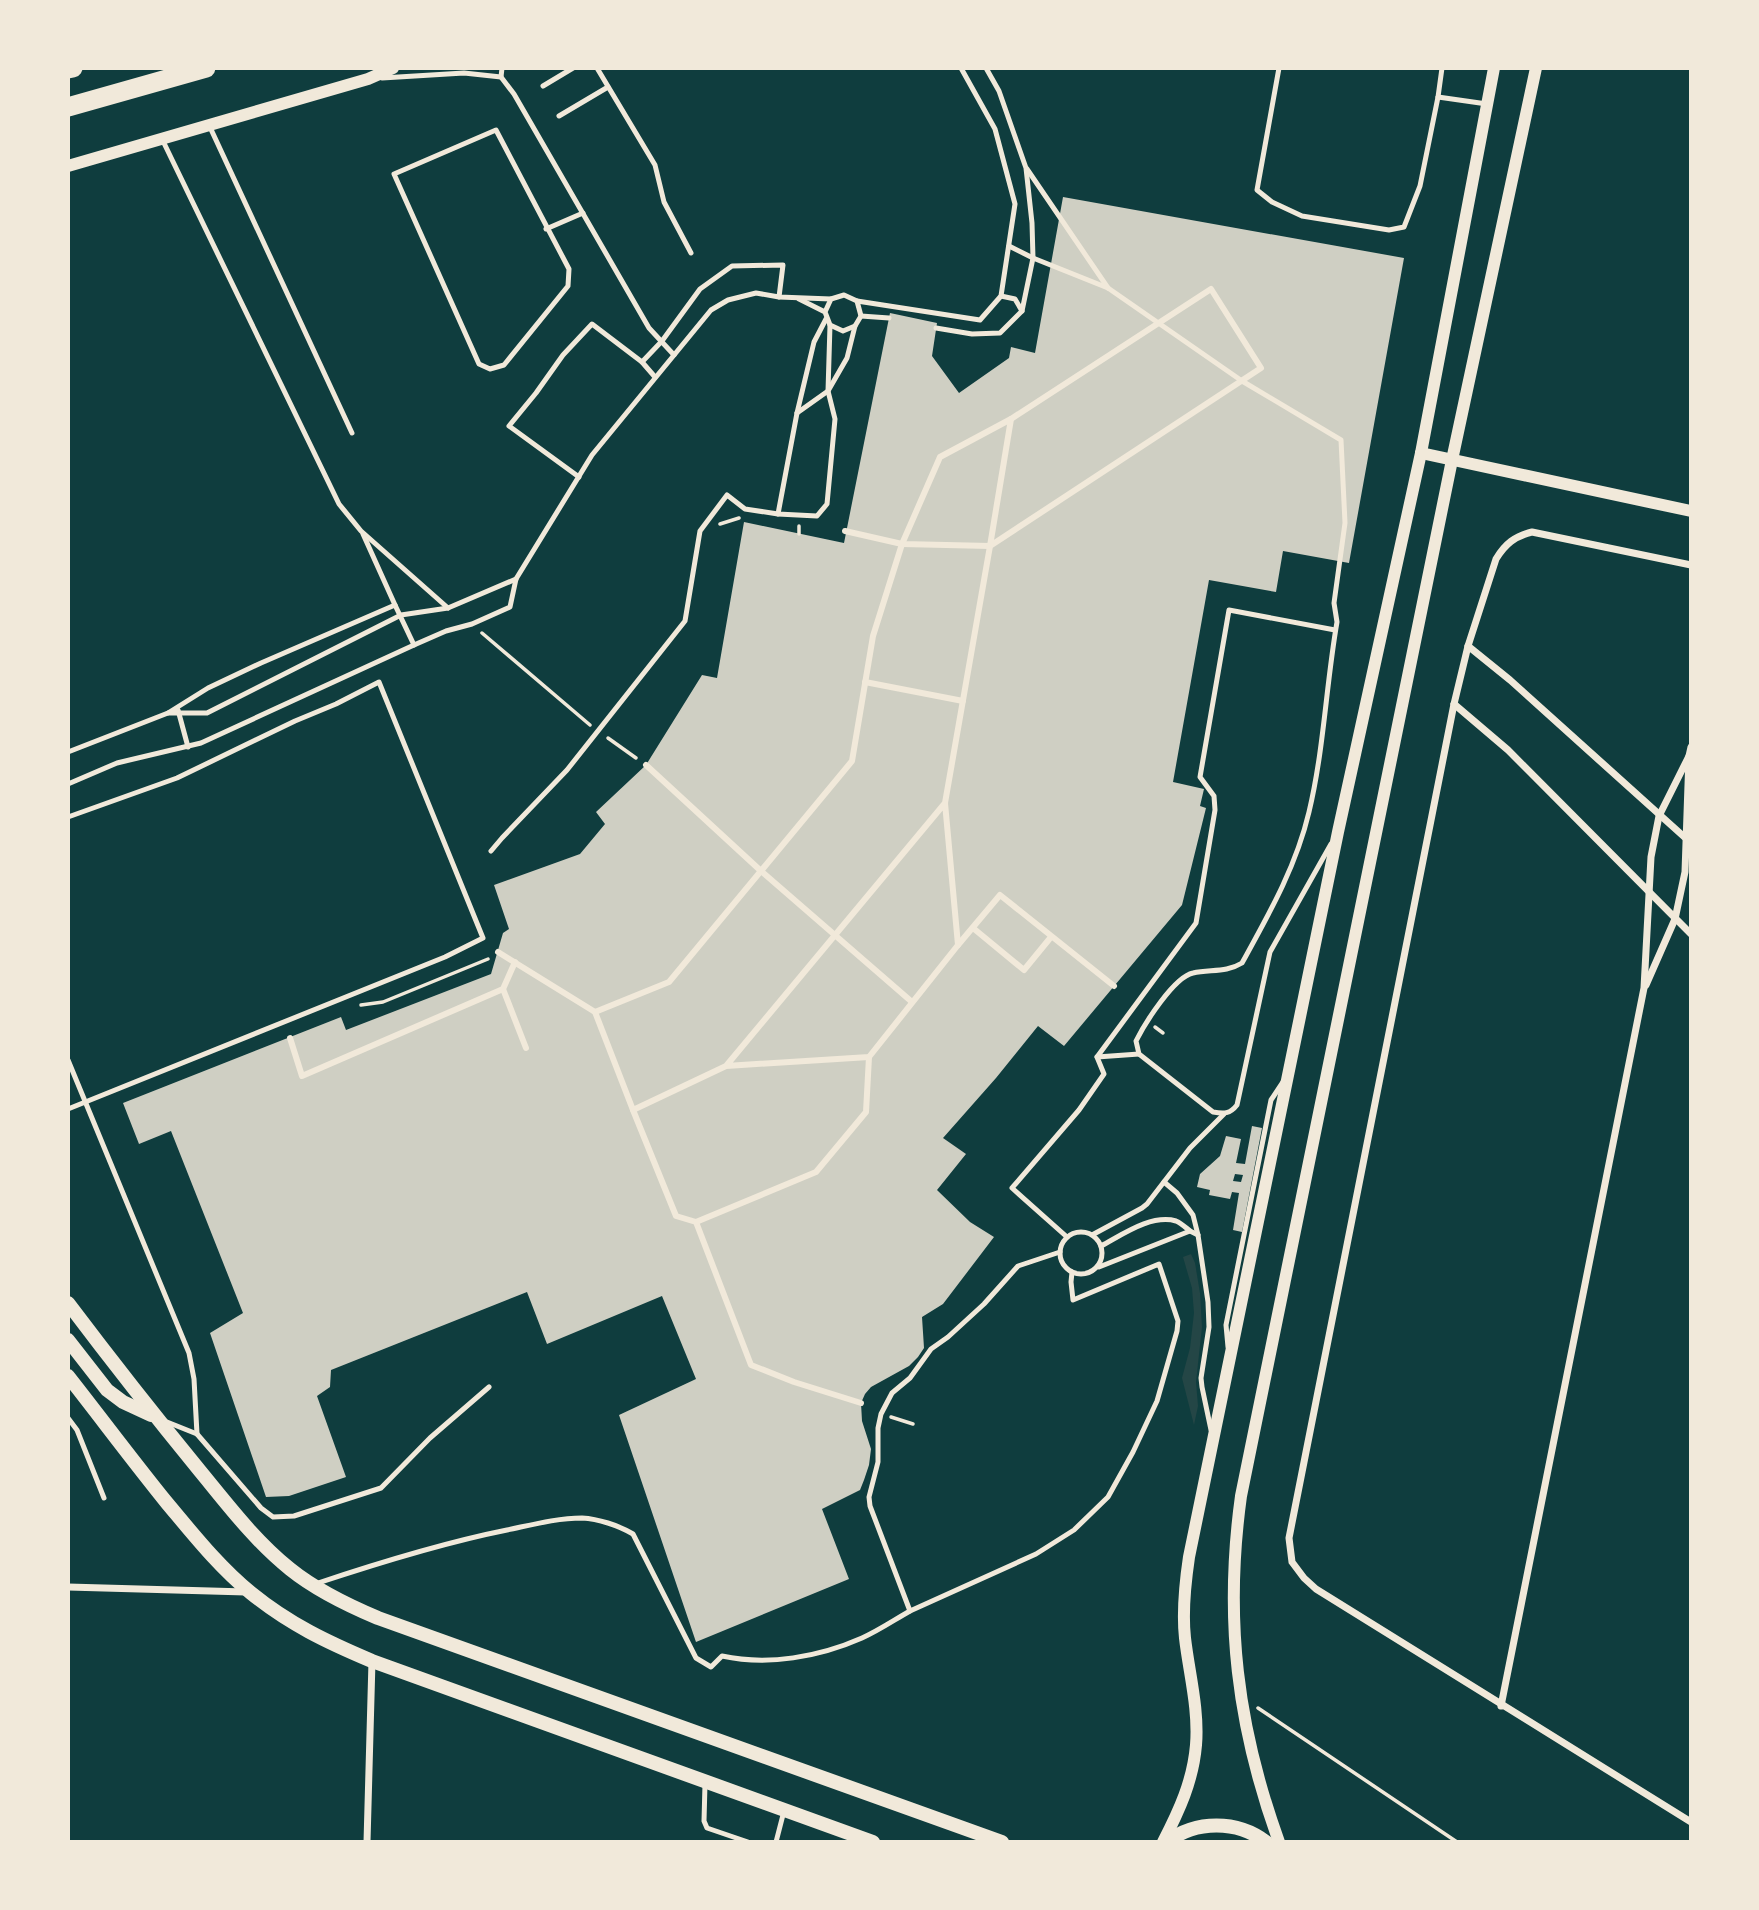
<svg xmlns="http://www.w3.org/2000/svg" width="1759" height="1910" viewBox="0 0 1759 1910" font-family="Helvetica,sans-serif">
	<style>
		.green { fill: #244646 }
		.building { fill: #cfcfc3; fill-rule: evenodd }
		.lines { fill: none; stroke-linecap: round; stroke-linejoin: round }
		.path { stroke: #f1e9da; stroke-width: 3.5 }
		.service { stroke: #f1e9da; stroke-width: 5 }
		.pedestrian { stroke: #f1e9da; stroke-width: 6 }
		.minor { stroke: #f1e9da; stroke-width: 7 }
		.tertiary { stroke: #f1e9da; stroke-width: 12 }
		.secondary { stroke: #f1e9da; stroke-width: 14 }
		.motorway { stroke: #f1e9da; stroke-width: 19 }
	</style>
	<rect width="100%" height="100%" fill="#0f3d3e"/>
	<path class="green" d="M 1191,1254 L 1195,1263 L 1200,1293 L 1202,1327 L 1196,1382 L 1198,1406 L 1194,1425 L 1182,1378 L 1190,1348 L 1194,1313 L 1192,1288 L 1183,1257 Z"/>
	<g class="building">
		<path d="M 1063,197 L 1404,258 L 1349,563 L 1283,551 L 1276,592 L 1209,580 L 1173,782 L 1204,789 L 1200,806 L 1206,808 L 1182,905 L 1064,1046 L 1038,1026 L 996,1078 L 943,1138 L 966,1154 L 937,1190 L 970,1222 L 994,1237 L 943,1304 L 922,1317 L 924,1348 L 918,1357 L 909,1366 L 871,1387 L 865,1394 L 861,1403 L 862,1421 L 871,1449 L 869,1465 L 864,1480 L 860,1490 L 822,1509 L 849,1579 L 696,1642 L 619,1415 L 696,1379 L 662,1296 L 547,1344 L 527,1292 L 331,1370 L 330,1387 L 317,1396 L 346,1477 L 289,1496 L 266,1497 L 210,1333 L 243,1313 L 171,1131 L 139,1144 L 123,1103 L 341,1017 L 346,1030 L 491,974 L 503,933 L 509,929 L 494,885 L 580,854 L 605,824 L 596,812 L 646,765 L 702,675 L 717,678 L 744,522 L 844,543 L 890,313 L 937,323 L 932,356 L 959,393 L 1009,358 L 1011,347 L 1035,353 Z"/>
		<path d="M 1252,1126 L 1262,1128 L 1242,1232 L 1233,1230 L 1239,1193 L 1232,1192 L 1230,1199 L 1209,1195 L 1210,1190 L 1197,1187 L 1200,1174 L 1220,1156 L 1226,1136 L 1241,1139 L 1236,1163 L 1245,1164 ZM 1235,1174 L 1243,1175 L 1241,1182 L 1233,1181 Z"/>
	</g>
	<g class="lines">
		<g class="path">
			<path d="M 720,524 L 739,518"/>
			<path d="M 799,534 L 799,526"/>
			<path d="M 482,633 L 590,725"/>
			<path d="M 608,738 L 636,758"/>
			<path d="M 361,1005 L 383,1002 L 488,959"/>
			<path d="M 1155,1027 L 1163,1033"/>
			<path d="M 891,1417 L 913,1424"/>
			<path d="M 1258,1708 L 1457,1842"/>
		</g>
		<g class="service">
			<path d="M 502,68 L 501,77 L 514,94 L 649,328 L 674,355"/>
			<path d="M 597,68 L 655,165 L 664,202 L 691,253"/>
			<path d="M 1279,68 L 1257,190 L 1272,202 L 1302,216 L 1389,230 L 1404,227 L 1420,186 L 1438,97 L 1442,68"/>
			<path d="M 382,78 L 464,73 L 501,77"/>
			<path d="M 543,86 L 573,68"/>
			<path d="M 1438,97 L 1487,104"/>
			<path d="M 559,116 L 608,87"/>
			<path d="M 209,125 L 352,433"/>
			<path d="M 496,130 L 569,269 L 568,286 L 504,365 L 490,369 L 479,364 L 394,174 Z"/>
			<path d="M 162,139 L 339,504 L 361,531 L 448,608"/>
			<path d="M 1027,169 L 1108,288"/>
			<path d="M 546,229 L 583,213"/>
			<path d="M 1009,246 L 1033,258 L 1108,288 L 1242,381 L 1341,440 L 1345,523 L 1334,603 L 1337,622 C 1326,685 1324,749 1309,812 C 1296,867 1269,914 1242,963 C 1226,973 1210,969 1193,973 C 1174,977 1145,1023 1136,1041 L 1139,1054 L 1213,1112 C 1224,1114 1230,1114 1237,1105 L 1270,952 L 1331,844"/>
			<path d="M 1001,296 L 1015,299 L 1022,311"/>
			<path d="M 799,299 L 825,312 L 830,325 L 843,331 L 855,326 L 861,316 L 857,301 L 844,295 L 831,299 L 825,312"/>
			<path d="M 857,301 L 980,320 L 1001,296 L 1015,204 L 995,129 L 961,68"/>
			<path d="M 861,316 L 889,318"/>
			<path d="M 936,328 L 972,334 L 1000,333 L 1022,311 L 1033,258 L 1032,223 L 1026,168 L 999,91 L 986,68"/>
			<path d="M 642,362 L 662,341 L 700,289 L 732,266 L 783,265 L 779,297"/>
			<path d="M 797,413 L 828,391 L 847,358 L 855,326"/>
			<path d="M 579,477 L 509,426 L 536,393 L 563,355 L 592,324 L 642,362 L 655,377"/>
			<path d="M 778,514 L 797,413 L 814,342 L 826,319"/>
			<path d="M 395,605 L 414,645"/>
			<path d="M 178,710 L 188,747"/>
			<path d="M 168,713 L 207,713 L 401,615 L 448,608 L 516,579"/>
			<path d="M 68,752 L 168,713 L 208,688 L 261,663 L 395,605 L 363,534"/>
			<path d="M 68,784 L 117,763 L 201,743 L 414,645 L 446,631 L 472,624 L 510,607 L 516,579 L 592,455 L 711,310 L 728,300 L 756,293 L 779,297 L 831,299"/>
			<path d="M 68,817 L 177,778 L 295,721 L 336,704 L 379,682 L 483,938 L 445,957 L 68,1109"/>
			<path d="M 491,851 L 502,838 L 567,770 L 685,621 L 700,531 L 727,495 L 745,509 L 778,514 L 817,516 L 827,504 L 835,419 L 828,391 L 830,325"/>
			<path d="M 1097,1057 L 1139,1054"/>
			<path d="M 68,1060 L 189,1353 L 194,1379 L 197,1434"/>
			<path d="M 1164,1182 L 1177,1193 L 1193,1215 L 1198,1235 L 1208,1302 L 1209,1327 L 1201,1378 L 1202,1387 L 1211,1430"/>
			<circle cx="1081" cy="1253" r="21"/>
			<path d="M 1092,1235 L 1142,1208 L 1147,1204 L 1190,1148 L 1224,1114"/>
			<path d="M 1067,1237 L 1012,1188 L 1079,1110 L 1104,1074 L 1097,1057 L 1196,923 L 1215,810 L 1214,796 L 1200,777 L 1229,610 L 1335,630"/>
			<path d="M 1101,1246 C 1122,1235 1151,1214 1176,1221 C 1181,1223 1185,1227 1190,1231"/>
			<path d="M 1060,1252 L 1018,1266 L 984,1304 L 948,1337 L 931,1349 L 910,1378 L 892,1393 L 881,1414 L 878,1428 L 878,1462 L 869,1497 L 870,1506 L 910,1611 L 1036,1554 L 1074,1530 L 1108,1497 L 1133,1452 L 1157,1401 L 1177,1331 L 1178,1321 L 1159,1264 L 1073,1300 L 1071,1282 L 1072,1272"/>
			<path d="M 1099,1267 L 1190,1231 L 1198,1235"/>
			<path d="M 1228,1347 L 1226,1325 L 1271,1100 L 1283,1082"/>
			<path d="M 68,1418 L 77,1430 L 104,1498"/>
			<path d="M 167,1422 L 197,1434 L 261,1508 L 273,1517 L 294,1516 L 381,1488 L 430,1438 L 489,1387"/>
			<path d="M 315,1584 C 378,1563 442,1543 507,1530 C 531,1525 557,1518 582,1518 C 598,1519 618,1525 633,1534 L 696,1658 L 711,1667 L 722,1656 C 768,1666 819,1657 862,1638 C 878,1631 894,1620 910,1611"/>
			<path d="M 705,1784 L 704,1821 L 707,1828 L 748,1842"/>
			<path d="M 776,1842 L 784,1811"/>
		</g>
		<g class="pedestrian">
			<path d="M 845,531 L 902,544 L 990,546 L 1011,419"/>
			<path d="M 865,682 L 963,701"/>
			<path d="M 646,765 L 761,871 L 912,1002"/>
			<path d="M 973,928 L 1024,970 L 1051,937"/>
			<path d="M 958,945 L 1000,895 L 1114,986"/>
			<path d="M 498,952 L 595,1012"/>
			<path d="M 503,989 L 526,1048"/>
			<path d="M 290,1038 L 302,1076 L 503,989 L 515,962"/>
			<path d="M 726,1066 L 869,1057 L 958,945 L 945,803 L 990,546 L 1261,368 L 1211,289 L 1011,419 L 940,457 L 902,544 L 873,636 L 852,761 L 669,982 L 595,1012 L 633,1110 L 726,1066 L 945,803"/>
			<path d="M 633,1110 L 676,1216 L 696,1222 L 751,1365 L 794,1382 L 861,1403"/>
			<path d="M 696,1222 L 816,1172 L 866,1112 L 869,1057"/>
		</g>
		<g class="minor">
			<path d="M 1691,565 L 1532,532 C 1515,536 1505,544 1496,559 L 1468,646 L 1454,704 L 1289,1538 L 1292,1562 L 1304,1578 L 1316,1589 L 1691,1822"/>
			<path d="M 1468,646 L 1510,680 L 1691,843"/>
			<path d="M 1454,704 L 1508,750 L 1691,934"/>
			<path d="M 1646,985 L 1675,919 L 1685,872 L 1689,756 L 1691,747"/>
			<path d="M 68,1587 L 246,1592"/>
			<path d="M 1501,1706 L 1644,988 L 1651,857 L 1659,816 L 1689,756"/>
			<path d="M 367,1842 L 372,1661"/>
		</g>
		<g class="tertiary">
			<path d="M 68,166 L 368,79 L 393,68"/>
			<path d="M 1421,453 L 1691,511"/>
			<path d="M 1163,1842 C 1179,1811 1193,1781 1196,1745 C 1199,1709 1189,1673 1185,1638 C 1182,1611 1185,1584 1189,1557 L 1338,832 L 1421,453 L 1494,68"/>
			<path d="M 1279,1842 C 1237,1726 1224,1619 1241,1496 L 1452,460 L 1536,68"/>
		</g>
		<g class="secondary">
			<path d="M 68,1303 C 111,1360 155,1416 200,1471 C 228,1505 255,1541 290,1569 C 316,1590 347,1605 378,1618 L 1002,1842"/>
			<path d="M 68,1340 L 107,1390 L 123,1402 L 151,1415"/>
			<path d="M 68,1376 C 101,1418 133,1461 167,1503 C 193,1534 219,1567 251,1593 C 289,1624 327,1642 372,1661 L 873,1842"/>
			<path d="M 1167,1842 C 1196,1820 1237,1820 1266,1842"/>
		</g>
		<g class="motorway">
			<path d="M 68,69 L 73,68"/>
			<path d="M 68,107 L 206,68"/>
		</g>
	</g>
	<rect width="1759" height="1910" fill="none" stroke="#f1e9da" stroke-width="140"/>
</svg>
